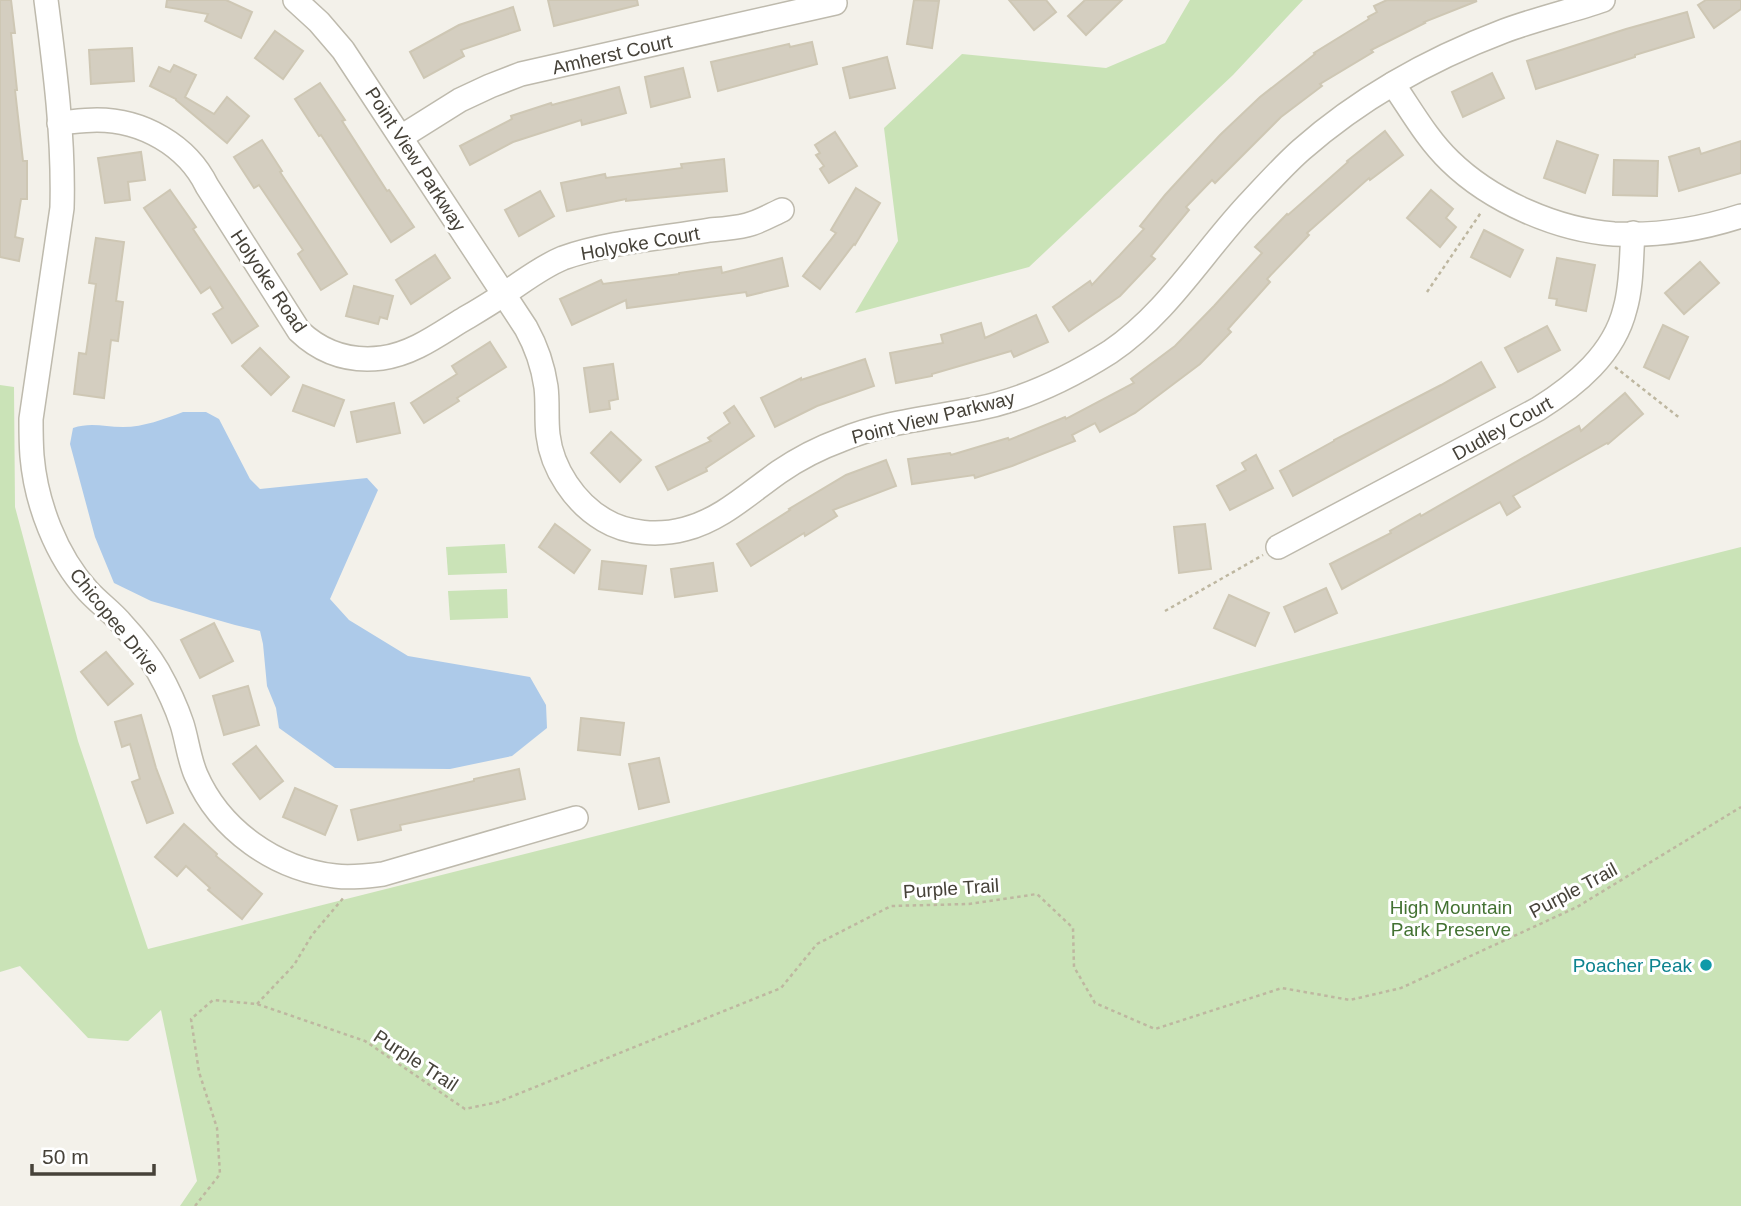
<svg xmlns="http://www.w3.org/2000/svg" width="1741" height="1206" viewBox="0 0 1741 1206" font-family="Arial,sans-serif">
	<style>
		.green { fill: #cae3b7 }
		.water { fill: #adcae9 }
		.building { fill: #d4cec0; stroke: #cec7b4; stroke-width: 2 }
		.lines { fill: none; stroke-linecap: round; stroke-linejoin: round }
		.minor-casing { stroke: #bebaad; stroke-width: 26 }
		.path { stroke: #beb7a0; stroke-width: 2.5; stroke-dasharray: 3.5 3.5; stroke-linecap: butt }
		.minor { stroke: #fff; stroke-width: 23 }
		.culture-dot { fill: #0f9aa8; stroke: #fff; stroke-width: 2.5 }
		.labels { text-anchor: middle; stroke-width: 6; stroke-linejoin: round; paint-order: stroke }
		.street-label { font-size: 19px; fill: #464239; stroke: #fff }
		.park-label { font-size: 19px; fill: #437232; stroke: #fff }
		.culture-label { font-size: 19px; fill: #0d838f; stroke: #fff; text-anchor: end }
	</style>
	<rect width="100%" height="100%" fill="#f3f1ea"/>
	<g class="green">
		<path d="M 1190,0 L 1303,0 L 1233,75 L 1029,267 L 855,313 L 898,241 L 884,128 L 962,54 L 1106,68 L 1165,43 Z"/>
		<path d="M 0,385 L 14,387 L 15,507 L 78,741 L 148,949 L 1741,547 L 1741,1206 L 180,1206 L 197,1181 L 161,1010 L 128,1041 L 88,1038 L 20,966 L 0,972 Z"/>
		<path d="M 505,544 L 507,573 L 448,575 L 446,547 Z"/>
		<path d="M 507,589 L 508,618 L 450,620 L 448,591 Z"/>
	</g>
	<path class="water" d="M 183,412 L 206,412 L 219,419 L 250,479 L 260,489 L 367,478 L 378,490 L 330,599 L 349,620 L 408,656 L 530,677 L 546,705 L 547,728 L 512,756 L 450,769 L 335,768 L 279,728 L 276,708 L 267,686 L 263,644 L 260,631 L 235,625 L 151,601 L 114,583 L 95,537 L 70,444 L 73,428 C 91,422 104,427 123,427 C 144,427 164,419 183,412 Z"/>
	<g class="building">
		<path d="M 0,0 L 11,0 L 15,33 L 11,33 L 17,90 L 15,90 L 23,161 L 27,161 L 27,199 L 21,199 L 15,237 L 23,239 L 19,261 L 0,257 Z"/>
		<path d="M 167,0 L 226,0 L 252,12 L 241,38 L 205,21 L 208,14 L 166,7 Z"/>
		<path d="M 548,0 L 637,0 L 638,5 L 554,26 Z"/>
		<path d="M 914,0 L 939,1 L 932,48 L 907,44 Z"/>
		<path d="M 1009,0 L 1046,0 L 1056,12 L 1034,30 Z"/>
		<path d="M 1085,0 L 1122,0 L 1086,35 L 1068,16 Z"/>
		<path d="M 1387,0 L 1477,1 L 1424,22 L 1425,23 L 1371,50 L 1373,52 L 1320,84 L 1322,86 L 1281,117 L 1215,183 L 1212,180 L 1186,207 L 1189,210 L 1151,256 L 1155,259 L 1120,296 L 1069,331 L 1053,307 L 1090,281 L 1092,285 L 1144,229 L 1140,226 L 1165,195 L 1220,135 L 1260,97 L 1315,54 L 1314,53 L 1369,19 L 1368,17 L 1377,12 L 1374,6 Z"/>
		<path d="M 1706,0 L 1741,0 L 1741,9 L 1714,28 L 1698,5 Z"/>
		<path d="M 513,7 L 520,30 L 461,50 L 464,56 L 424,78 L 410,52 L 459,25 Z"/>
		<path d="M 1687,12 L 1694,37 L 1635,55 L 1635,57 L 1536,89 L 1527,61 L 1626,29 Z"/>
		<path d="M 275,31 L 303,51 L 283,79 L 255,58 Z"/>
		<path d="M 812,42 L 817,64 L 718,91 L 711,62 L 789,44 L 790,47 Z"/>
		<path d="M 132,48 L 134,81 L 91,84 L 89,50 Z"/>
		<path d="M 887,57 L 895,88 L 850,98 L 843,68 Z"/>
		<path d="M 174,65 L 196,75 L 185,97 L 214,114 L 227,97 L 249,116 L 227,143 L 176,100 L 176,99 L 150,86 L 159,67 L 170,72 Z"/>
		<path d="M 683,68 L 690,97 L 651,107 L 645,77 Z"/>
		<path d="M 1492,73 L 1504,98 L 1463,117 L 1452,92 Z"/>
		<path d="M 320,83 L 345,120 L 342,121 L 387,191 L 389,190 L 414,227 L 391,242 L 321,135 L 319,136 L 295,99 Z"/>
		<path d="M 619,87 L 626,113 L 582,125 L 581,120 L 513,142 L 470,165 L 460,146 L 512,119 L 511,116 L 551,103 L 552,105 Z"/>
		<path d="M 1385,131 L 1403,155 L 1370,180 L 1369,178 L 1307,233 L 1309,235 L 1267,279 L 1270,282 L 1228,329 L 1231,332 L 1200,364 L 1135,413 L 1100,432 L 1095,423 L 1072,435 L 1075,441 L 1012,466 L 975,478 L 974,475 L 912,484 L 908,459 L 950,453 L 951,455 L 1008,438 L 1009,440 L 1065,417 L 1066,419 L 1134,383 L 1131,379 L 1175,346 L 1214,306 L 1262,253 L 1255,247 L 1287,214 L 1288,215 L 1348,162 L 1347,161 Z"/>
		<path d="M 835,132 L 857,166 L 829,183 L 820,169 L 824,166 L 816,155 L 820,153 L 815,145 Z"/>
		<path d="M 262,140 L 282,171 L 280,172 L 347,274 L 321,290 L 298,254 L 303,250 L 259,185 L 254,188 L 234,157 Z"/>
		<path d="M 1557,141 L 1598,155 L 1585,193 L 1544,178 Z"/>
		<path d="M 1741,141 L 1741,173 L 1679,191 L 1669,157 L 1699,148 L 1701,154 Z"/>
		<path d="M 141,152 L 145,180 L 128,182 L 130,200 L 105,203 L 98,158 Z"/>
		<path d="M 724,159 L 727,191 L 626,201 L 626,199 L 567,211 L 561,183 L 605,174 L 606,178 L 682,168 L 681,164 Z"/>
		<path d="M 1614,160 L 1658,161 L 1657,196 L 1613,195 Z"/>
		<path d="M 856,188 L 880,203 L 855,245 L 854,244 L 820,289 L 803,276 L 836,233 L 831,230 Z"/>
		<path d="M 170,190 L 196,227 L 193,229 L 258,326 L 232,343 L 213,314 L 223,308 L 210,287 L 201,293 L 144,208 Z"/>
		<path d="M 1431,190 L 1453,209 L 1446,218 L 1456,227 L 1440,247 L 1407,218 Z"/>
		<path d="M 540,191 L 554,216 L 519,236 L 505,210 Z"/>
		<path d="M 1484,230 L 1523,250 L 1510,277 L 1471,257 Z"/>
		<path d="M 96,238 L 124,242 L 116,301 L 123,302 L 118,341 L 111,340 L 104,398 L 74,394 L 79,353 L 86,354 L 96,284 L 89,283 Z"/>
		<path d="M 435,255 L 450,278 L 411,304 L 396,280 Z"/>
		<path d="M 782,258 L 788,286 L 747,296 L 746,292 L 627,308 L 626,300 L 572,325 L 560,299 L 601,280 L 603,284 L 679,274 L 679,273 L 721,267 L 722,273 Z"/>
		<path d="M 1557,258 L 1595,265 L 1586,311 L 1556,305 L 1557,299 L 1549,298 Z"/>
		<path d="M 1700,262 L 1719,283 L 1684,314 L 1665,293 Z"/>
		<path d="M 354,286 L 393,296 L 387,319 L 380,317 L 378,324 L 346,316 Z"/>
		<path d="M 1036,315 L 1048,342 L 1014,357 L 1011,351 L 932,374 L 932,376 L 896,383 L 890,353 L 943,343 L 941,335 L 981,323 L 985,338 Z"/>
		<path d="M 1663,325 L 1688,337 L 1669,379 L 1644,367 Z"/>
		<path d="M 1547,326 L 1560,350 L 1518,372 L 1505,348 Z"/>
		<path d="M 490,342 L 506,367 L 457,398 L 459,401 L 424,423 L 411,403 L 457,374 L 452,366 Z"/>
		<path d="M 260,348 L 289,377 L 271,395 L 242,366 Z"/>
		<path d="M 865,359 L 874,386 L 817,406 L 775,427 L 761,398 L 801,378 L 801,380 Z"/>
		<path d="M 1481,362 L 1495,387 L 1293,496 L 1280,471 L 1334,441 L 1334,440 L 1441,385 Z"/>
		<path d="M 613,364 L 618,399 L 609,401 L 610,409 L 590,412 L 584,368 Z"/>
		<path d="M 303,385 L 344,400 L 334,426 L 293,411 Z"/>
		<path d="M 1625,393 L 1643,414 L 1608,444 L 1607,443 L 1513,496 L 1520,507 L 1507,515 L 1500,502 L 1342,589 L 1330,564 L 1391,533 L 1390,531 L 1420,514 L 1421,516 L 1579,426 L 1581,431 Z"/>
		<path d="M 394,403 L 400,433 L 357,442 L 351,412 Z"/>
		<path d="M 734,406 L 754,436 L 706,468 L 707,471 L 668,490 L 656,467 L 711,441 L 708,438 L 730,423 L 724,413 Z"/>
		<path d="M 611,432 L 641,460 L 620,482 L 591,453 Z"/>
		<path d="M 1256,455 L 1273,488 L 1230,510 L 1217,486 L 1246,470 L 1242,463 Z"/>
		<path d="M 886,460 L 896,486 L 833,510 L 837,516 L 805,536 L 804,533 L 751,566 L 737,544 L 790,510 L 789,509 L 846,475 Z"/>
		<path d="M 555,524 L 590,550 L 574,573 L 539,547 Z"/>
		<path d="M 1205,524 L 1211,569 L 1179,573 L 1174,527 Z"/>
		<path d="M 602,561 L 646,566 L 642,594 L 599,589 Z"/>
		<path d="M 713,563 L 717,591 L 675,597 L 671,569 Z"/>
		<path d="M 1326,588 L 1337,613 L 1295,632 L 1284,607 Z"/>
		<path d="M 1229,595 L 1269,613 L 1255,646 L 1214,628 Z"/>
		<path d="M 214,623 L 233,661 L 200,678 L 181,640 Z"/>
		<path d="M 106,652 L 133,684 L 108,705 L 81,672 Z"/>
		<path d="M 248,686 L 259,725 L 224,735 L 213,696 Z"/>
		<path d="M 141,715 L 156,768 L 173,813 L 147,823 L 132,782 L 140,779 L 130,744 L 122,747 L 115,722 Z"/>
		<path d="M 581,718 L 624,723 L 620,755 L 578,750 Z"/>
		<path d="M 256,746 L 283,781 L 260,799 L 233,764 Z"/>
		<path d="M 659,758 L 669,802 L 639,809 L 629,764 Z"/>
		<path d="M 519,769 L 525,799 L 400,825 L 401,830 L 358,840 L 351,810 L 474,781 L 474,779 Z"/>
		<path d="M 295,788 L 337,806 L 325,835 L 283,817 Z"/>
		<path d="M 184,824 L 217,854 L 216,856 L 262,894 L 242,919 L 208,890 L 210,888 L 186,866 L 177,876 L 155,857 Z"/>
	</g>
	<g class="lines">
		<g class="minor-casing">
			<g id="minor">
				<path d="M 46,0 C 55,69 64,139 62,208 L 31,419 C 31,431 31,443 32,456 C 36,503 56,556 88,591 C 99,603 112,612 122,624 C 135,638 148,654 158,671 C 167,687 176,706 182,724 C 187,740 189,759 196,775 C 220,830 275,869 335,876 C 351,878 367,876 383,874 L 576,818"/>
				<path d="M 295,0 L 319,22 L 343,50 L 526,328 C 536,346 543,366 546,387 C 548,403 546,419 548,435 C 552,469 575,503 604,520 C 627,534 659,536 685,529 C 721,520 749,493 779,472 C 798,459 819,448 841,440 C 884,422 931,418 976,409 C 1024,400 1069,378 1110,352 C 1169,312 1204,250 1252,200 C 1268,183 1283,166 1301,150 C 1360,98 1430,59 1504,31 C 1536,19 1571,11 1603,0"/>
				<path d="M 1393,84 C 1411,110 1427,139 1450,161 C 1491,201 1557,230 1614,234 C 1656,236 1701,229 1741,216"/>
				<path d="M 59,123 C 71,122 84,120 97,120 C 142,120 187,145 207,186 L 299,331 C 322,353 350,362 382,358 C 411,354 435,337 459,322 C 474,313 490,304 504,294 C 524,281 541,267 563,258 C 608,242 663,238 710,230 C 722,229 736,228 747,225 C 759,222 771,215 782,210"/>
				<path d="M 401,137 L 460,100 L 490,86 L 521,74 L 835,3"/>
				<path d="M 1278,547 L 1538,409 C 1576,385 1614,354 1625,309 C 1632,285 1631,259 1633,233"/>
			</g>
		</g>
		<g class="path">
			<path d="M 1427,292 L 1482,211"/>
			<path d="M 1615,367 L 1681,419"/>
			<path d="M 1165,611 L 1263,555"/>
			<path d="M 257,1004 L 294,965 L 312,935 L 345,896"/>
			<path d="M 195,1206 L 220,1174 L 217,1128 L 199,1072 L 191,1019 L 213,1000 L 257,1004 L 365,1041 L 465,1109 L 498,1102 L 781,988 L 817,944 L 891,906 L 969,904 L 1037,894 L 1073,928 L 1074,967 L 1095,1003 L 1155,1029 L 1282,988 L 1350,1000 L 1401,988 L 1577,907 L 1741,807"/>
		</g>
		<use href="#minor" class="minor"/>
	</g>
	<circle class="culture-dot" cx="1706" cy="965" r="7"/>
	<g class="labels">
		<g class="street-label">
			<text transform="translate(612 54) rotate(-13)" y="7">Amherst Court</text>
			<text transform="translate(416 159) rotate(57)" y="7">Point View Parkway</text>
			<text transform="translate(640 243) rotate(-10)" y="7">Holyoke Court</text>
			<text transform="translate(269 281) rotate(56)" y="7">Holyoke Road</text>
			<text transform="translate(933 417) rotate(-14)" y="7">Point View Parkway</text>
			<text transform="translate(1502 428) rotate(-29)" y="7">Dudley Court</text>
			<text transform="translate(115 621) rotate(51)" y="7">Chicopee Drive</text>
			<text transform="translate(951 888) rotate(-4)" y="7">Purple Trail</text>
			<text transform="translate(1573 890) rotate(-28)" y="7">Purple Trail</text>
			<text transform="translate(416 1060) rotate(33)" y="7">Purple Trail</text>
		</g>
		<g class="park-label">
			<text x="1451" y="914">High Mountain<tspan x="1451" dy="22">Park Preserve</tspan></text>
		</g>
		<g class="culture-label">
			<text x="1692" y="972">Poacher Peak</text>
		</g>
	</g>
	<path d="M32 1164v10h122v-10" fill="none" stroke="#464239" stroke-width="3.5"/>
	<text x="42" y="1164" font-size="21" fill="#464239" stroke="#ffffff" stroke-width="5" paint-order="stroke">50 m</text>
</svg>
